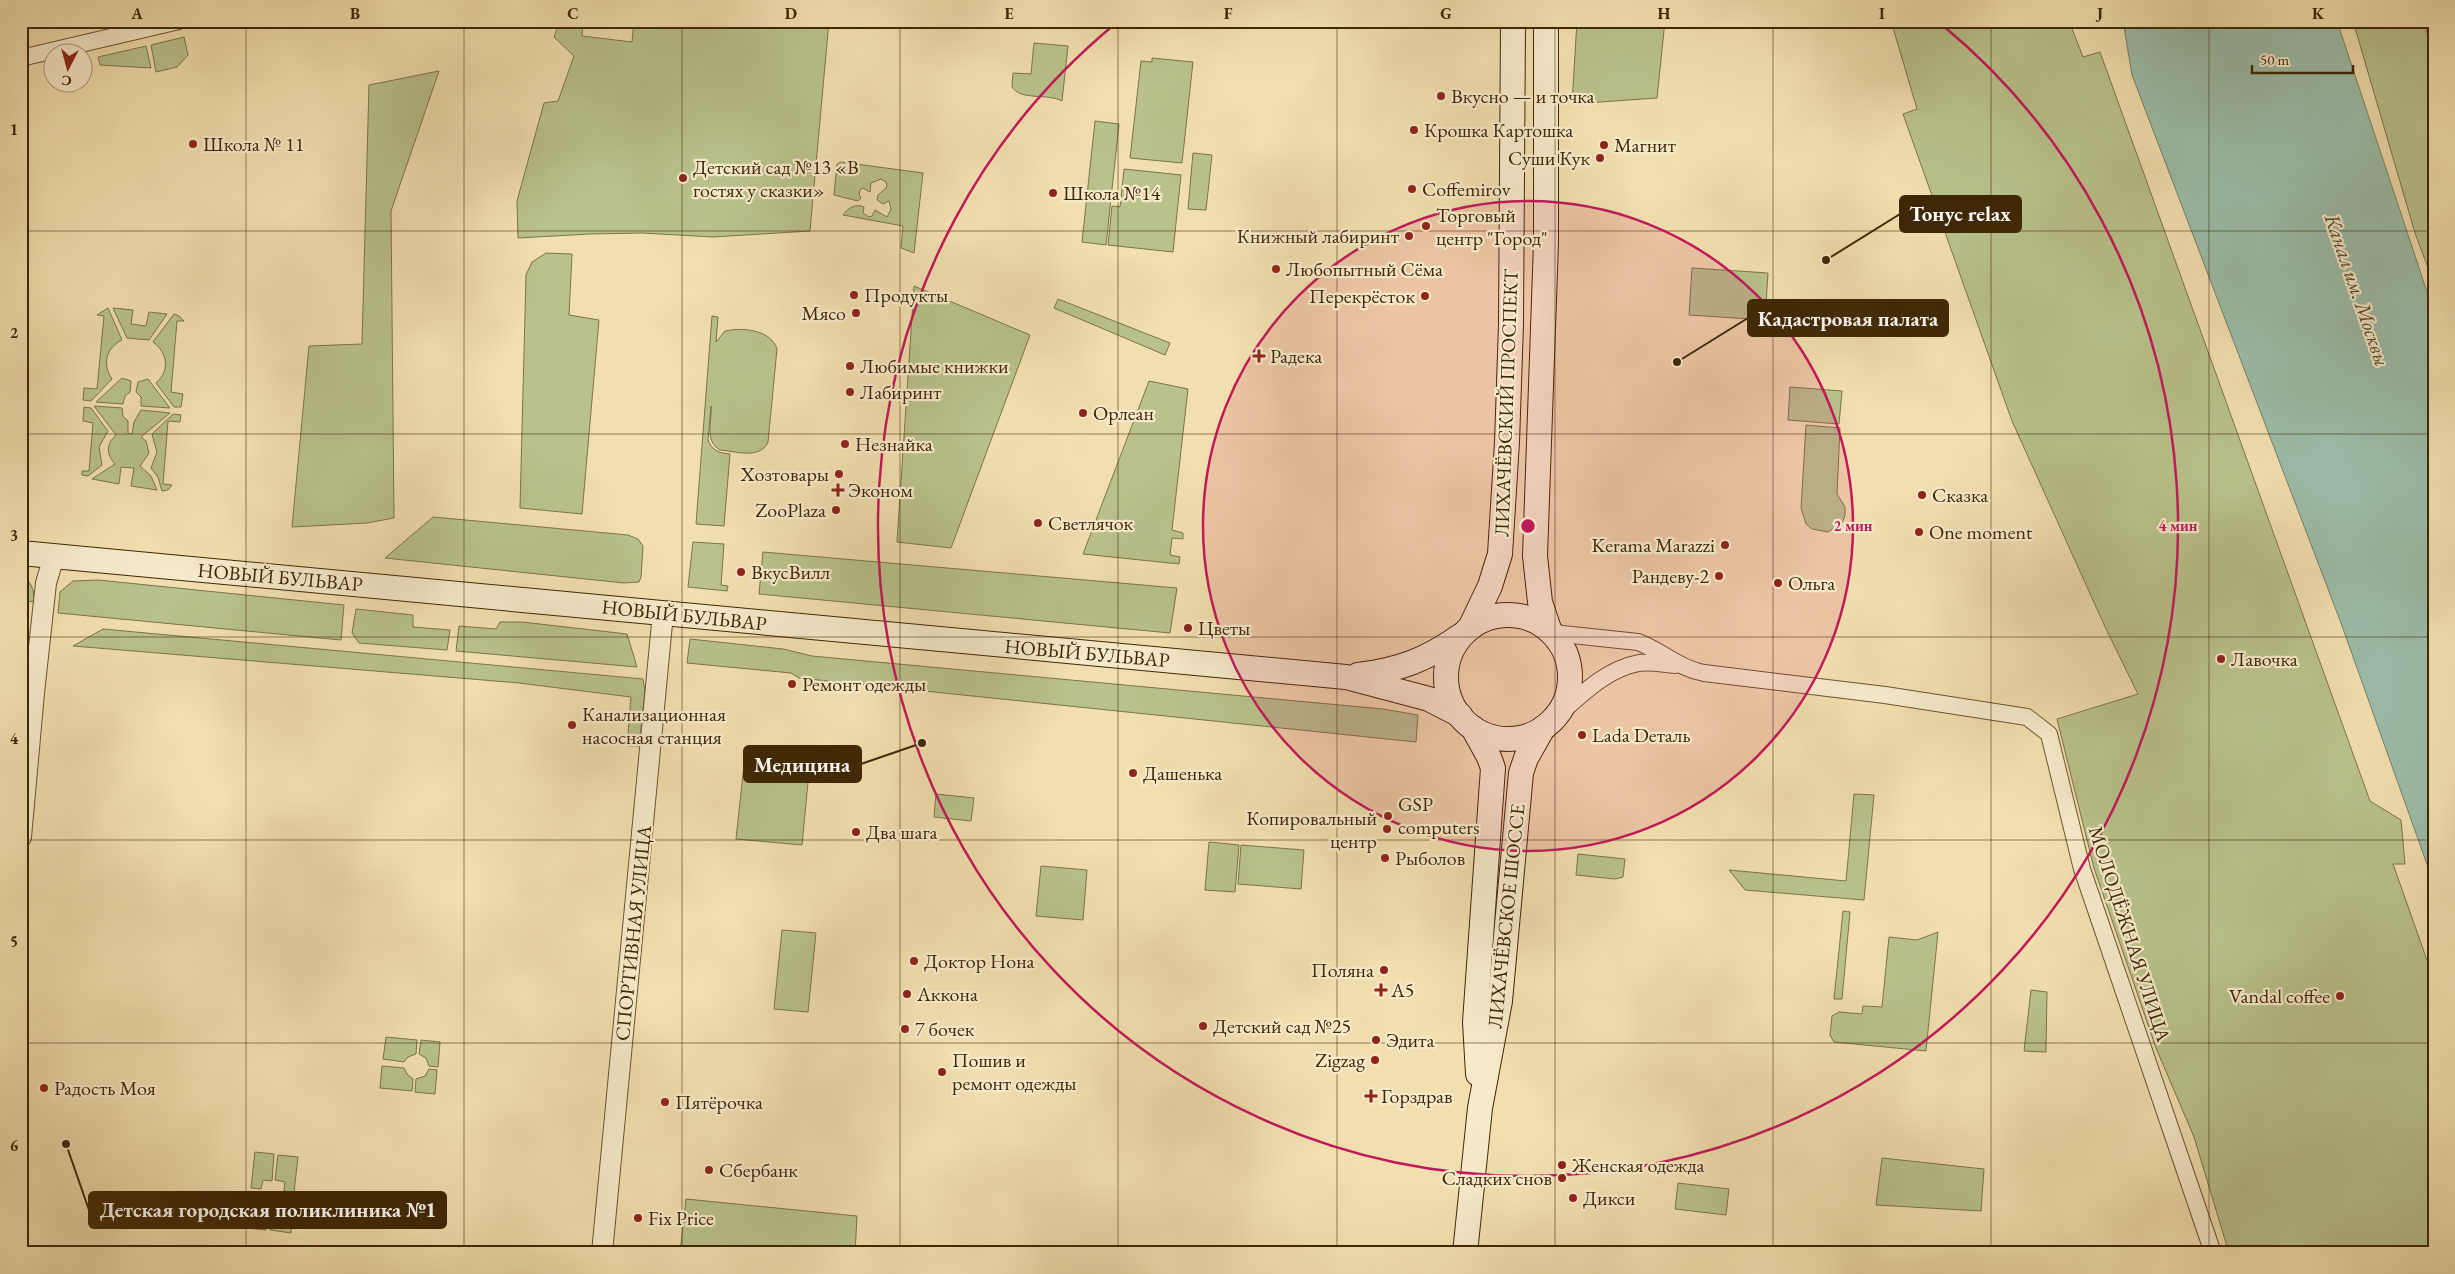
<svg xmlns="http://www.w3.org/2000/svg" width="2455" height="1274" viewBox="0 0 2455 1274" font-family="'EB Garamond',serif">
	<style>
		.green { fill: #b9c28c; stroke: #7c7448 }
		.water { fill: #9bbda9; stroke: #768167 }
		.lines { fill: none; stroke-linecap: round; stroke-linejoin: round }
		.minor-casing { stroke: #6b5530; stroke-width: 18 }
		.tertiary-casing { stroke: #6b5530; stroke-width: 22 }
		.secondary-casing { stroke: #3e2705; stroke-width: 26 }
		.minor { stroke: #f7eacb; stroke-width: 16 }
		.tertiary { stroke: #f7eacb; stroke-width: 20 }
		.secondary { stroke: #f7eacb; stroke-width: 24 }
		.grid { fill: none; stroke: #3e2705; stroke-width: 1; stroke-opacity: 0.55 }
		.ring { fill: none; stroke: #c2185b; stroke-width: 2.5 }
		.poi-dot { fill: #8f2418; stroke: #f7eacb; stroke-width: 2 }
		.labels { text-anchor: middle; stroke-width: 4.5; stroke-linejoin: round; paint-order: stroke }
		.poi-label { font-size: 20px; fill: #3e2705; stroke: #f7eacb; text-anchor: start }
		.street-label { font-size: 20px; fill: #3e2705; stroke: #f7eacb }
		.water-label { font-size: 21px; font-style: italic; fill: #554c2e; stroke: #f7eacb }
		.centre { fill: #c2185b; stroke: #f7eacb; stroke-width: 2.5 }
		.ring-label { font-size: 15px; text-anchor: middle; font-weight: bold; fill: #c2185b; stroke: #f7eacb; stroke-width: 4.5; stroke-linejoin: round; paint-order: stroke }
		.leader { fill: none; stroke: #3e2705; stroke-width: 2 }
		.callout-dot { fill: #3e2705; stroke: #f7eacb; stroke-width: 2 }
		.callout { fill: #3e2705; stroke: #3e2705; stroke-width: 2 }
		.callout-label { font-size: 21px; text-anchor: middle; font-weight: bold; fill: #fff }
		.neatline { fill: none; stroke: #3e2705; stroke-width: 2 }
		.grid-label { font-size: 16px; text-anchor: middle; font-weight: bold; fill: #3e2705 }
	</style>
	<rect width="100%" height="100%" fill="#f2dfaf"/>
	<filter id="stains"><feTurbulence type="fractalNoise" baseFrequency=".004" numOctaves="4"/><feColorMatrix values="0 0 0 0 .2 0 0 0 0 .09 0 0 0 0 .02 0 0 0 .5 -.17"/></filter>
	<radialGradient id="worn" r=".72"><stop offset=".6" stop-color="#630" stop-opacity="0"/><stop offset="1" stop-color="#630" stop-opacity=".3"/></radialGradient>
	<g class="green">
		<path d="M 560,21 L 583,21 L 582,36 L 632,42 L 634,21 L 829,21 L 810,231 L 713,237 L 642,233 L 590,234 L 518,238 L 517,201 L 544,103 L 558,101 L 574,56 L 554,37 Z"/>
		<path d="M 1577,21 L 1665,21 L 1657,98 L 1572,104 Z"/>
		<path d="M 1891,21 L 2069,21 L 2083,57 L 2100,52 L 2370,801 L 2401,820 L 2405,864 L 2393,864 L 2434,980 L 2434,1253 L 2229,1253 L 2194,1137 L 2156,1048 L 2094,868 L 2057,719 L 2138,694 L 2106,629 L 2012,421 L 1903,114 L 1917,109 Z"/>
		<path d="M 2353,21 L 2424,21 L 2434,62 L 2434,284 L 2415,233 Z"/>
		<path d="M 184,37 L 188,55 L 177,67 L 156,72 L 151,45 Z"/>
		<path d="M 1034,43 L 1068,46 L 1062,101 C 1048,93 1021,101 1012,87 L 1013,73 L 1031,74 Z"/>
		<path d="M 146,46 L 151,68 L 100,65 L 98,57 Z"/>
		<path d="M 1152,58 L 1193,62 L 1182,163 L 1130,158 L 1141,61 L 1152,62 Z"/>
		<path d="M 439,71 L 391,211 L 394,518 L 367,523 L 292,527 L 309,346 L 362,344 L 369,85 Z"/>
		<path d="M 1095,121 L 1119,124 L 1106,245 L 1082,242 Z"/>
		<path d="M 1193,153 L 1212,155 L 1206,210 L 1188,209 Z"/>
		<path d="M 841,162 L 923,173 L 914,253 L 901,248 L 903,226 L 843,215 C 848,208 856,203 864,207 L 863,213 L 869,217 L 872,216 L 875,210 L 887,217 L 891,209 L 889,201 L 883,204 L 877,200 L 878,195 L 887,187 L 886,182 L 881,179 L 871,183 L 870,192 L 863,188 L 860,190 L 859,194 L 861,198 L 858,201 L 834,195 L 837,164 Z"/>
		<path d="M 1124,169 L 1181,175 L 1173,252 L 1108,245 L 1112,206 L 1120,207 Z"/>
		<path d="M 546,253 L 572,254 L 569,315 L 599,320 L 582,514 L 520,508 L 526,275 L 532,262 Z"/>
		<path d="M 1692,268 L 1768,273 L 1765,320 L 1689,315 Z"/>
		<path d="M 914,286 L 1030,335 L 951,548 L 897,542 Z"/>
		<path d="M 1058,299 L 1170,343 L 1165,355 L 1054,308 Z"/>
		<path d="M 108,308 L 122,340 C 106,348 102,364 112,379 L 91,401 L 83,400 L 84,388 L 97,389 L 104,316 L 97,315 Z"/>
		<path d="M 113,308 L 133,310 L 131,324 L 146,326 L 149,312 L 167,314 L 149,340 L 127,338 Z"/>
		<path d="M 174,314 L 179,316 L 184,321 L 177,321 L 171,392 L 183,394 L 181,407 L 174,407 L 156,383 C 170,371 168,353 153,342 Z"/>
		<path d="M 712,316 L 718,317 L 716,342 L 725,331 C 743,327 771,330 777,349 L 768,442 C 760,460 735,451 720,450 C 703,440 713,420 711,406 L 708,440 C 712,451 720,453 730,454 L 724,526 L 696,524 Z"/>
		<path d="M 122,378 L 131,381 L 130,392 L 125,396 L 123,404 L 96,402 Z"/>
		<path d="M 148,379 L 170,408 L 141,406 L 141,397 L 136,392 L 138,382 Z"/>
		<path d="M 1149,381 L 1188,389 L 1172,530 L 1183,533 L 1183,539 L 1172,538 L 1170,555 L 1180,557 L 1179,564 L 1083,554 Z"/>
		<path d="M 1790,387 L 1842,391 L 1839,424 L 1788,420 Z"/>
		<path d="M 94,406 L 122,408 L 123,416 L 128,421 L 128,433 L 132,434 L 134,422 L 141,410 L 170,413 L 141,437 L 146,441 L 149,453 L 140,466 L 151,476 L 157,490 L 131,486 L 134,468 L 121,467 L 119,484 L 92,479 L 115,464 C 106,454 106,444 116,435 Z"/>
		<path d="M 84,407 L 91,408 L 108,431 L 99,447 L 102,465 L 88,476 L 82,475 L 82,471 L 89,471 L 93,423 L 83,421 Z"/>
		<path d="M 173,414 L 181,415 L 180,422 L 168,421 L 163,484 L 172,485 L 168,490 L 162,491 L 158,477 L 151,468 L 157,452 L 152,434 Z"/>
		<path d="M 1806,425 L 1840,428 L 1837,494 L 1845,507 L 1845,516 L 1842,523 L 1828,532 L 1812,529 L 1806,524 L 1801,508 Z"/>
		<path d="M 433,517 L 628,535 L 638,539 L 643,546 L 641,577 L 639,582 L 624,583 L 385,558 Z"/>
		<path d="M 693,542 L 724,544 L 721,585 L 728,586 L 727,591 L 688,587 Z"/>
		<path d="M 763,552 L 1177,588 L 1170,633 L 759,594 Z"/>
		<path d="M 21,575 C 30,580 35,590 34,601 L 21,603 Z"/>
		<path d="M 98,580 L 344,605 L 341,640 L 58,613 L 60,592 L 73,581 Z"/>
		<path d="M 356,609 L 413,615 L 413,627 L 450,630 L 447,650 L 359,643 L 352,633 Z"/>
		<path d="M 500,622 L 522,622 L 627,634 L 637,667 L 456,651 L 459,626 L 496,629 Z"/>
		<path d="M 103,629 L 643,679 L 645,691 L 639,746 L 627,746 L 631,697 L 519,683 L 73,646 Z"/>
		<path d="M 690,639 L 783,649 L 812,656 L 1383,709 L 1418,715 L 1416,742 L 799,678 L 791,673 L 687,663 Z"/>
		<path d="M 745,756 L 810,762 L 802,845 L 736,839 Z"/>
		<path d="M 936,794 L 974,798 L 971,821 L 934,817 Z"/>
		<path d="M 1854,794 L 1874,795 L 1864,900 L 1745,890 L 1729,870 L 1846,881 Z"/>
		<path d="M 1209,842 L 1239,845 L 1235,892 L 1205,890 Z"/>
		<path d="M 1241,845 L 1304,850 L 1301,889 L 1238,884 Z"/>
		<path d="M 1578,854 L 1625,859 L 1623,877 L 1615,879 L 1576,875 Z"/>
		<path d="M 1041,866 L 1087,870 L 1083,920 L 1036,916 Z"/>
		<path d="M 1843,911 L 1850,912 L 1842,999 L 1834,999 Z"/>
		<path d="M 782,930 L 816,933 L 808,1012 L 774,1009 Z"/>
		<path d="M 1938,932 L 1926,1051 L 1834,1042 L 1830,1035 L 1832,1016 L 1839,1012 L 1862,1014 L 1863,1006 L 1882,1007 L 1889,937 L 1917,940 Z"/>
		<path d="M 2031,990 L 2047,992 L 2046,1052 L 2024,1051 Z"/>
		<path d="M 386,1037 L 417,1040 L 416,1054 L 408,1057 L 404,1062 L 383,1059 Z"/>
		<path d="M 421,1040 L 440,1042 L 438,1067 L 429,1066 L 426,1058 L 419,1054 Z"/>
		<path d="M 382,1066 L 404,1068 L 407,1074 L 413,1079 L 412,1091 L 380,1088 Z"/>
		<path d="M 429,1069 L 437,1070 L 435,1094 L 415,1092 L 416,1079 L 425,1076 Z"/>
		<path d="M 255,1152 L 274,1154 L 272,1181 L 263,1180 L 261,1189 L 251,1188 Z"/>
		<path d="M 278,1155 L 298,1157 L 294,1192 L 284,1191 L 285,1182 L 275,1180 Z"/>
		<path d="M 1882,1158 L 1984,1169 L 1981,1211 L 1876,1205 Z"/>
		<path d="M 1678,1183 L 1729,1189 L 1726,1215 L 1675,1209 Z"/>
		<path d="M 250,1193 L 261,1194 L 260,1204 L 269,1205 L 266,1230 L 246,1228 Z"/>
		<path d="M 283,1196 L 294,1197 L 291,1233 L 270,1230 L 273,1205 L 282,1206 Z"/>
		<path d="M 686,1199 L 857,1216 L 855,1253 L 680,1253 Z"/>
	</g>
	<path class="water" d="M 2123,21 L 2337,21 L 2434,313 L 2434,884 L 2341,623 L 2132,75 Z"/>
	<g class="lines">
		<g class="minor-casing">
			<g id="minor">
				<path d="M 21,58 L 179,21"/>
				<path d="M 1553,633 L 1638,642 C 1662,651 1678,668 1704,673 L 1885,695 L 2027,717 L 2049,734 L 2082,869 L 2213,1253"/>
				<path d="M 1557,716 C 1581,695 1606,669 1639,663 C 1651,661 1663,664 1675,665"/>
			</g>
		</g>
		<g class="tertiary-casing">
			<g id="tertiary">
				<path d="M 21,837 L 34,693 L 46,583 L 54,556"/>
				<path d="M 602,1253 L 663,613"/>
			</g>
		</g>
		<g class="secondary-casing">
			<g id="secondary">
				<path d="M 1546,21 L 1546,243 L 1535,556 L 1540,602 L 1549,629"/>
				<path d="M 21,553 L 1346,677 L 1429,699 L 1460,715"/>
				<circle cx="1508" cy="677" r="62"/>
				<path d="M 1470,628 L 1490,586 L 1500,554 L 1507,442 L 1511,324 L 1513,21"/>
				<path d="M 1358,675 C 1399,670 1426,660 1460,636"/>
				<path d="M 1473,728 L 1489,757 L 1493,768 L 1475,1022 L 1478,1074"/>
				<path d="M 1465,1253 L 1480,1108 L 1500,1001 L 1521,773 L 1526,758 L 1543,728"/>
			</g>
		</g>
		<use href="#minor" class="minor"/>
		<use href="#tertiary" class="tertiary"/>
		<use href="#secondary" class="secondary"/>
	</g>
	<path class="grid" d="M 246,21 L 246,1253M 464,21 L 464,1253M 682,21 L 682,1253M 900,21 L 900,1253M 1118,21 L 1118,1253M 1337,21 L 1337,1253M 1555,21 L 1555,1253M 1773,21 L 1773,1253M 1991,21 L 1991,1253M 2209,21 L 2209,1253M 21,231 L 2434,231M 21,434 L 2434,434M 21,637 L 2434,637M 21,840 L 2434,840M 21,1043 L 2434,1043"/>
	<circle cx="1528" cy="526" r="325" fill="#c2185b" fill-opacity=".12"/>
	<g class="ring">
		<circle cx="1528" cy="526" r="325"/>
		<path d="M1941 24A650 650 0 1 1 1115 24"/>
	</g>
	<g class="poi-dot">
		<circle cx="1441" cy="96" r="5"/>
		<circle cx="1414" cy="130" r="5"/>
		<circle cx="193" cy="144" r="5"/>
		<circle cx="1604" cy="145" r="5"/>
		<circle cx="1600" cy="158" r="5"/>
		<circle cx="683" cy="178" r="5"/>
		<circle cx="1412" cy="189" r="5"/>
		<circle cx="1053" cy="193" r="5"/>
		<circle cx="1426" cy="226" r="5"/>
		<circle cx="1409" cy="236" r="5"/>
		<circle cx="1276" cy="269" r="5"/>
		<circle cx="854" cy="295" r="5"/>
		<circle cx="1425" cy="296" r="5"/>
		<circle cx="856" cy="313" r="5"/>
		<path d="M1256.5 348.5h5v5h5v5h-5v5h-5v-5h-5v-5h5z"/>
		<circle cx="850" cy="366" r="5"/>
		<circle cx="850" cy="392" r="5"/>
		<circle cx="1083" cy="413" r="5"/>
		<circle cx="845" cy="444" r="5"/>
		<circle cx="839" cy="474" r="5"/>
		<path d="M835.5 482.5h5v5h5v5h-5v5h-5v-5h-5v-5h5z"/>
		<circle cx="1922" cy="495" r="5"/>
		<circle cx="836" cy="510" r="5"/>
		<circle cx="1038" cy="523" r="5"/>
		<circle cx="1919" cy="532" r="5"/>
		<circle cx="1725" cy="545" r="5"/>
		<circle cx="741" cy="572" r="5"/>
		<circle cx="1719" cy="576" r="5"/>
		<circle cx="1778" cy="583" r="5"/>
		<circle cx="1188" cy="628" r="5"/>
		<circle cx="2221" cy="659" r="5"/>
		<circle cx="792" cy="684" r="5"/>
		<circle cx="572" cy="725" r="5"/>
		<circle cx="1582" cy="735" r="5"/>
		<circle cx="1133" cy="773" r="5"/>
		<circle cx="1388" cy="816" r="5"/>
		<circle cx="1387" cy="829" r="5"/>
		<circle cx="856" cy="832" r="5"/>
		<circle cx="1385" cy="858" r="5"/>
		<circle cx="914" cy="961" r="5"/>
		<circle cx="1384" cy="970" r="5"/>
		<path d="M1378.5 982.5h5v5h5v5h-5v5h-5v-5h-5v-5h5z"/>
		<circle cx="907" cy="994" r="5"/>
		<circle cx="2340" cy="996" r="5"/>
		<circle cx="1203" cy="1026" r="5"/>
		<circle cx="905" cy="1029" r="5"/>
		<circle cx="1376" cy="1040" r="5"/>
		<circle cx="1375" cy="1060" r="5"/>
		<circle cx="942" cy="1072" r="5"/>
		<circle cx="44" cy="1088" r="5"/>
		<path d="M1368.5 1088.5h5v5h5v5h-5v5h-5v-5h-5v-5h5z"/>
		<circle cx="665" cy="1102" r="5"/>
		<circle cx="1562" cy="1165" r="5"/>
		<circle cx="709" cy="1170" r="5"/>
		<circle cx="1562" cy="1178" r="5"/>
		<circle cx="1573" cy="1198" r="5"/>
		<circle cx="638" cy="1218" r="5"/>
	</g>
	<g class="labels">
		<g class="poi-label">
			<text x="1451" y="103">Вкусно — и точка</text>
			<text x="1424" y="137">Крошка Картошка</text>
			<text x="203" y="151">Школа № 11</text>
			<text x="1614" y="152">Магнит</text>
			<text x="1590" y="165" text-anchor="end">Суши Кук</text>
			<text x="693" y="174">Детский сад №13 «В<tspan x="693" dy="23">гостях у сказки»</tspan></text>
			<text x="1422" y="196">Coffemirov</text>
			<text x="1063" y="200">Школа №14</text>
			<text x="1436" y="222">Торговый<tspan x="1436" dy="23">центр "Город"</tspan></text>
			<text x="1399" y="243" text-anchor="end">Книжный лабиринт</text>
			<text x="1286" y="276">Любопытный Сёма</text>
			<text x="864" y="302">Продукты</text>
			<text x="1415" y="303" text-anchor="end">Перекрёсток</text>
			<text x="846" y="320" text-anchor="end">Мясо</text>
			<text x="1270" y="363">Радека</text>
			<text x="860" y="373">Любимые книжки</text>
			<text x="860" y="399">Лабиринт</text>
			<text x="1093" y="420">Орлеан</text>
			<text x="855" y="451">Незнайка</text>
			<text x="829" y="481" text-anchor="end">Хозтовары</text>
			<text x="848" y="497">Эконом</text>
			<text x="1932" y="502">Сказка</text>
			<text x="826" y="517" text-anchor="end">ZooPlaza</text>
			<text x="1048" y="530">Светлячок</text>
			<text x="1929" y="539">One moment</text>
			<text x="1715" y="552" text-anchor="end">Kerama Marazzi</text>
			<text x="751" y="579">ВкусВилл</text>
			<text x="1709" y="583" text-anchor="end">Рандеву-2</text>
			<text x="1788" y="590">Ольга</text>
			<text x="1198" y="635">Цветы</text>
			<text x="2231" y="666">Лавочка</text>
			<text x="802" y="691">Ремонт одежды</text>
			<text x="582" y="721">Канализационная<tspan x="582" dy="23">насосная станция</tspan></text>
			<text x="1592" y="742">Lada Dеталь</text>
			<text x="1143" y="780">Дашенька</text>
			<text x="1398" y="811">GSP<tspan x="1398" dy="23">computers</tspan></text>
			<text x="1377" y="825" text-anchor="end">Копировальный<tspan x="1377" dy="23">центр</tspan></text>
			<text x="866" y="839">Два шага</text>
			<text x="1395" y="865">Рыболов</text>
			<text x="924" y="968">Доктор Нона</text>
			<text x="1374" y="977" text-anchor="end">Поляна</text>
			<text x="1391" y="997">А5</text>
			<text x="917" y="1001">Аккона</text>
			<text x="2330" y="1003" text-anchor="end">Vandal coffee</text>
			<text x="1213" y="1033">Детский сад №25</text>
			<text x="915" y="1036">7 бочек</text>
			<text x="1386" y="1047">Эдита</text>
			<text x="952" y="1067">Пошив и<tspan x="952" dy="23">ремонт одежды</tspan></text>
			<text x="1365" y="1067" text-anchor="end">Zigzag</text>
			<text x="54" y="1095">Радость Моя</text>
			<text x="1381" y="1103">Горздрав</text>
			<text x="675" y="1109">Пятёрочка</text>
			<text x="1572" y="1172">Женская одежда</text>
			<text x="719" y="1177">Сбербанк</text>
			<text x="1552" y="1185" text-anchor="end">Сладких снов</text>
			<text x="1583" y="1205">Дикси</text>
			<text x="648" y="1225">Fix Price</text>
		</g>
		<g class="street-label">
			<text transform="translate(1506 403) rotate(-88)" y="7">ЛИХАЧЁВСКИЙ ПРОСПЕКТ</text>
			<text transform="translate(280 577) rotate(5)" y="7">НОВЫЙ БУЛЬВАР</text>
			<text transform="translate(684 615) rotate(6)" y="7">НОВЫЙ БУЛЬВАР</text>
			<text transform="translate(1087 653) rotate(5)" y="7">НОВЫЙ БУЛЬВАР</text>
			<text transform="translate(1506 916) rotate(-84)" y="7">ЛИХАЧЁВСКОЕ ШОССЕ</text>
			<text transform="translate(633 933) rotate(-84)" y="7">СПОРТИВНАЯ УЛИЦА</text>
			<text transform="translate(2130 934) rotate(72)" y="7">МОЛОДЁЖНАЯ УЛИЦА</text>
		</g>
		<g class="water-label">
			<text transform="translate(2357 290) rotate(71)" y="7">Канал им. Москвы</text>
		</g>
	</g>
	<circle cx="1528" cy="526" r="8" class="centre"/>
	<g class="ring-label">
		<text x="1853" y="531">2 мин</text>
		<text x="2178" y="531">4 мин</text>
	</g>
	<path class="leader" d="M1826 260L1900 214M1677 362L1748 318M922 743L861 764M66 1144L89 1210"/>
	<g class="callout-dot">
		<circle cx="1826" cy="260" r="5"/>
		<circle cx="1677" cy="362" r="5"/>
		<circle cx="922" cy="743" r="5"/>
		<circle cx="66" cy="1144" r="5"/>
	</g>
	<g class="callout">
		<rect x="1900" y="196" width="121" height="36" rx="5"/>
		<rect x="1748" y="300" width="200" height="36" rx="5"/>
		<rect x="744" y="746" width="117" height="36" rx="5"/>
		<rect x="89" y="1192" width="357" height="36" rx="5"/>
	</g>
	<g class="callout-label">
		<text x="1960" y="221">Тонус relax</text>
		<text x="1848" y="326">Кадастровая палата</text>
		<text x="802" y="772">Медицина</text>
		<text x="268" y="1217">Детская городская поликлиника №1</text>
	</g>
	<rect width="2455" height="1274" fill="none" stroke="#f2dfaf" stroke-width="55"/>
	<g transform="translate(68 68) rotate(186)"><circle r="24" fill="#f7eacb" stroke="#ad9c7c"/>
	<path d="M0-4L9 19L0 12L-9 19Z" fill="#8f2418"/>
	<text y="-8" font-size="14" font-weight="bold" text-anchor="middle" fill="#3e2705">С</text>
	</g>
	<path d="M2252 65v8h101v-8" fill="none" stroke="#3e2705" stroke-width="2.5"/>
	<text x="2260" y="65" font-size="15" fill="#3e2705" stroke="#f7eacb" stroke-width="4" paint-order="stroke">50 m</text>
	<rect x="28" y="28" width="2400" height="1218" class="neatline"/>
	<g class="grid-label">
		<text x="137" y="19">A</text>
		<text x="355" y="19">B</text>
		<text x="573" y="19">C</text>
		<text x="791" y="19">D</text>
		<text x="1009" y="19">E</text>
		<text x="1228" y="19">F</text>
		<text x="1446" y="19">G</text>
		<text x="1664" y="19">H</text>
		<text x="1882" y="19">I</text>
		<text x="2100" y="19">J</text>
		<text x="2318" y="19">K</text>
		<text x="14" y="135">1</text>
		<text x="14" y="338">2</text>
		<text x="14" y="541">3</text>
		<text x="14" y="744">4</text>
		<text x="14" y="947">5</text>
		<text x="14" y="1151">6</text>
	</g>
	<rect width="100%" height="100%" filter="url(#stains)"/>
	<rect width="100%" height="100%" fill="url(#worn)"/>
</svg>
